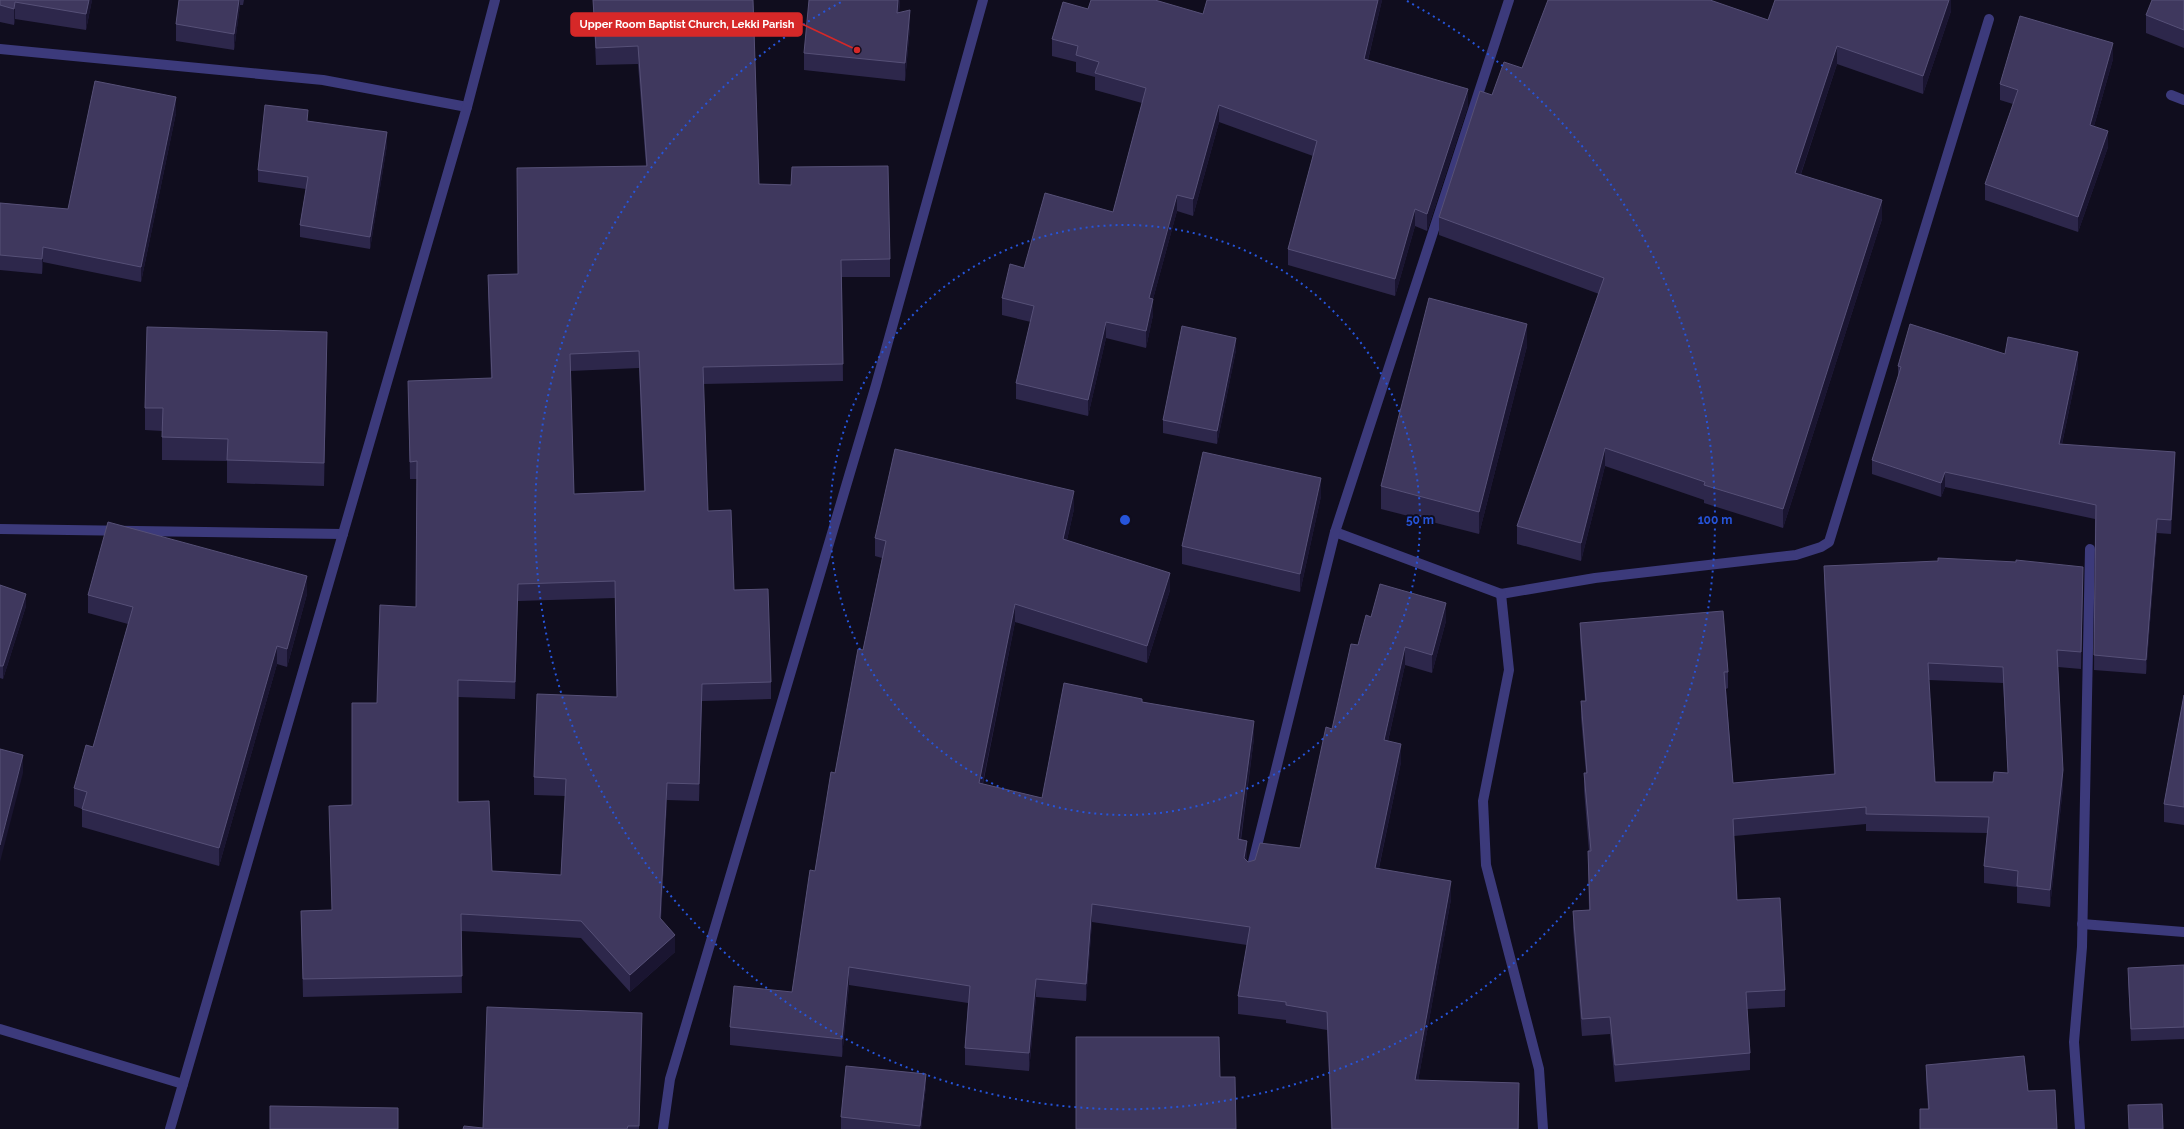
<svg xmlns="http://www.w3.org/2000/svg" width="2184" height="1129" viewBox="0 0 2184 1129" font-family="Raleway,sans-serif">
	<style>
		.lines { fill: none; stroke-linecap: round; stroke-linejoin: round }
		.minor { stroke: #3c3a7b; stroke-width: 10 }
		.wall { fill: #2d274b; fill-rule: evenodd }
		.shaded-wall { fill: #1a1531 }
		.building { fill: #3f385e; stroke: #565077; fill-rule: evenodd }
		.ring { fill: none; stroke: #2654da; stroke-width: 2; stroke-dasharray: 2 4 }
		.centre { fill: #2654da; stroke: #100d1e; stroke-width: 2 }
		.ring-label { font-size: 12px; text-anchor: middle; font-weight: bold; fill: #2654da; stroke: #100d1e; stroke-width: 4; stroke-linejoin: round; paint-order: stroke }
		.leader { fill: none; stroke: #d62828; stroke-width: 1.5 }
		.callout-dot { fill: #d62828; stroke: #100d1e; stroke-width: 1.5 }
		.callout { fill: #d62828; stroke: #d62828; stroke-width: 1.5 }
		.callout-label { font-size: 11px; text-anchor: middle; font-weight: bold; fill: #fff }
	</style>
	<rect width="100%" height="100%" fill="#100d1e"/>
	<g class="lines">
		<g class="minor">
			<path d="M 0,49 L 323,80 L 467,107"/>
			<path d="M 2171,95 L 2184,100"/>
			<path d="M 0,529 L 343,534"/>
			<path d="M 1335,532 L 1501,594 L 1595,578 L 1796,555 L 1821,547 L 1829,542 L 1989,19"/>
			<path d="M 1501,594 L 1509,670 L 1483,801 L 1486,865 L 1539,1069 L 1543,1129"/>
			<path d="M 1250,874 L 1335,532 L 1509,0"/>
			<path d="M 2082,924 L 2184,932"/>
			<path d="M 0,1029 L 183,1084"/>
			<path d="M 170,1129 L 467,107 L 495,0"/>
			<path d="M 663,1129 L 670,1079 L 876,385 L 983,0"/>
			<path d="M 2080,1129 L 2074,1042 L 2082,947 L 2090,549"/>
		</g>
	</g>
	<g class="wall">
		<path d="M 0,0 L 92,0 L 86,30 L 15,19 L 14,25 L 0,22 Z"/>
		<path d="M 179,0 L 244,0 L 243,5 L 240,5 L 234,50 L 176,41 L 176,24 Z"/>
		<path d="M 593,0 L 753,0 L 759,184 L 890,259 L 890,277 L 842,277 L 843,381 L 703,384 L 708,511 L 734,590 L 771,682 L 771,699 L 702,701 L 699,801 L 667,800 L 661,919 L 675,952 L 630,992 L 581,938 L 461,931 L 462,993 L 303,997 L 301,911 L 332,910 L 329,806 L 352,805 L 377,703 L 416,607 L 417,479 L 410,479 L 408,381 L 491,379 L 488,292 L 488,275 L 518,274 L 646,166 L 638,64 L 596,65 ZM 639,368 L 644,491 L 574,494 L 570,371 ZM 615,598 L 617,697 L 534,777 L 534,795 L 565,796 L 561,875 L 492,871 L 458,802 L 458,697 L 515,699 L 518,601 Z"/>
		<path d="M 900,0 L 899,13 L 910,27 L 905,81 L 804,70 L 804,53 Z"/>
		<path d="M 1382,0 L 1368,60 L 1468,106 L 1427,231 L 1415,226 L 1395,296 L 1288,265 L 1288,249 L 1313,156 L 1219,122 L 1193,216 L 1177,211 L 1153,299 L 1153,315 L 1146,348 L 1106,338 L 1088,416 L 1016,399 L 1016,383 L 1031,322 L 1002,315 L 1002,298 L 1024,268 L 1113,212 L 1142,103 L 1095,90 L 1095,77 L 1076,72 L 1076,62 L 1052,56 L 1052,39 L 1088,9 L 1203,14 Z"/>
		<path d="M 1951,0 L 1951,11 L 1923,94 L 1837,64 L 1801,174 L 1882,219 L 1783,528 L 1704,503 L 1704,500 L 1605,466 L 1581,561 L 1517,544 L 1517,526 L 1599,294 L 1439,235 L 1439,217 L 1492,95 L 1522,68 L 1768,20 Z"/>
		<path d="M 2184,0 L 2184,48 L 2146,33 L 2146,15 Z"/>
		<path d="M 2113,59 L 2094,126 L 2108,147 L 2078,232 L 1985,200 L 1985,184 L 2013,104 L 2000,100 L 2000,84 Z"/>
		<path d="M 176,113 L 141,282 L 43,262 L 42,274 L 0,270 L 0,203 L 68,209 Z"/>
		<path d="M 308,121 L 387,145 L 370,249 L 300,237 L 300,225 L 306,189 L 258,182 L 258,170 Z"/>
		<path d="M 1527,346 L 1479,534 L 1381,509 L 1381,486 Z"/>
		<path d="M 1236,350 L 1217,444 L 1163,433 L 1163,420 Z"/>
		<path d="M 327,354 L 324,486 L 227,483 L 227,461 L 162,460 L 162,431 L 145,430 L 145,408 Z"/>
		<path d="M 2005,354 L 2078,367 L 2062,444 L 2175,467 L 2171,534 L 2157,533 L 2146,674 L 2094,670 L 2095,519 L 1945,487 L 1941,497 L 1872,474 L 1872,460 L 1898,378 L 1898,366 Z"/>
		<path d="M 1321,496 L 1300,592 L 1182,564 L 1182,546 Z"/>
		<path d="M 1074,509 L 1067,540 L 1170,590 L 1147,663 L 1015,622 L 983,784 L 1042,798 L 1142,702 L 1254,738 L 1241,840 L 1247,859 L 1247,861 L 1248,862 L 1300,848 L 1332,729 L 1358,645 L 1371,617 L 1446,621 L 1432,673 L 1405,665 L 1388,741 L 1401,762 L 1379,868 L 1451,899 L 1418,1081 L 1519,1101 L 1519,1129 L 1331,1129 L 1327,1030 L 1286,1023 L 1286,1020 L 1238,1014 L 1238,996 L 1247,945 L 1092,922 L 1086,1001 L 1036,997 L 1029,1071 L 965,1065 L 965,1048 L 968,1003 L 849,985 L 842,1057 L 730,1045 L 730,1027 L 792,992 L 835,773 L 863,650 L 882,558 L 875,556 L 875,538 Z"/>
		<path d="M 1824,566 L 2083,584 L 2081,669 L 2058,667 L 2063,787 L 2050,907 L 2017,903 L 2017,887 L 1984,883 L 1984,866 L 1987,833 L 1866,831 L 1866,824 L 1734,836 L 1737,900 L 1785,990 L 1785,1007 L 1747,1009 L 1750,1053 L 1750,1070 L 1615,1082 L 1610,1034 L 1582,1036 L 1573,928 L 1573,911 L 1589,910 L 1588,868 L 1588,851 L 1589,851 L 1584,790 L 1584,773 L 1586,773 L 1581,718 L 1581,701 L 1585,701 L 1580,639 L 1580,623 L 1728,672 L 1728,688 L 1726,689 L 1733,783 L 1834,774 L 1824,583 ZM 1929,680 L 2003,683 L 2008,773 L 1993,782 L 1935,782 Z"/>
		<path d="M 0,585 L 26,606 L 3,679 L 0,678 Z"/>
		<path d="M 307,594 L 287,667 L 277,664 L 219,866 L 82,827 L 82,809 L 74,806 L 74,788 L 93,747 L 128,624 L 88,613 L 88,595 Z"/>
		<path d="M 2184,695 L 2184,825 L 2164,822 L 2164,804 Z"/>
		<path d="M 2184,965 L 2184,1039 L 2131,1041 L 2128,980 L 2128,968 Z"/>
		<path d="M 642,1031 L 639,1129 L 463,1129 L 483,1128 Z"/>
		<path d="M 1926,1065 L 2028,1091 L 2057,1129 L 1920,1129 L 1920,1109 L 1928,1109 L 1926,1081 Z"/>
		<path d="M 926,1086 L 921,1129 L 841,1129 L 841,1117 Z"/>
	</g>
	<g class="shaded-wall">
		<path d="M 89,0 L 92,0 L 86,30 L 86,14 Z"/>
		<path d="M 239,0 L 240,0 L 240,5 L 234,50 L 234,34 Z"/>
		<path d="M 898,0 L 900,0 L 897,30 L 897,13 Z"/>
		<path d="M 1378,0 L 1382,0 L 1364,76 L 1364,59 Z"/>
		<path d="M 1949,0 L 1951,0 L 1951,11 L 1923,94 L 1923,76 Z"/>
		<path d="M 15,2 L 15,19 L 14,25 L 14,9 Z"/>
		<path d="M 910,10 L 910,27 L 905,81 L 905,63 Z"/>
		<path d="M 2113,43 L 2113,59 L 2090,140 L 2090,125 Z"/>
		<path d="M 1837,46 L 1837,64 L 1795,191 L 1795,173 Z"/>
		<path d="M 1468,89 L 1468,106 L 1427,231 L 1427,214 Z"/>
		<path d="M 176,97 L 176,113 L 141,282 L 141,267 Z"/>
		<path d="M 1219,105 L 1219,122 L 1193,216 L 1193,199 Z"/>
		<path d="M 2108,131 L 2108,147 L 2078,232 L 2078,217 Z"/>
		<path d="M 387,132 L 387,145 L 370,249 L 370,237 Z"/>
		<path d="M 1177,195 L 1177,211 L 1153,299 L 1153,315 L 1146,348 L 1146,331 L 1149,298 Z"/>
		<path d="M 1882,200 L 1882,219 L 1783,528 L 1783,509 Z"/>
		<path d="M 1415,209 L 1415,226 L 1395,296 L 1395,279 Z"/>
		<path d="M 43,247 L 43,262 L 42,274 L 42,259 Z"/>
		<path d="M 1106,322 L 1106,338 L 1088,416 L 1088,400 Z"/>
		<path d="M 1527,324 L 1527,346 L 1479,534 L 1479,512 Z"/>
		<path d="M 327,332 L 327,354 L 324,486 L 324,463 Z"/>
		<path d="M 1236,338 L 1236,350 L 1217,444 L 1217,431 Z"/>
		<path d="M 2078,352 L 2078,367 L 2059,458 L 2059,444 Z"/>
		<path d="M 1605,448 L 1605,466 L 1581,561 L 1581,543 Z"/>
		<path d="M 2175,452 L 2175,467 L 2171,534 L 2171,520 Z"/>
		<path d="M 1945,472 L 1945,487 L 1941,497 L 1941,483 Z"/>
		<path d="M 1321,478 L 1321,496 L 1300,592 L 1300,574 Z"/>
		<path d="M 1074,491 L 1074,509 L 1063,557 L 1063,539 Z"/>
		<path d="M 2157,519 L 2157,533 L 2146,674 L 2146,660 Z"/>
		<path d="M 2083,567 L 2083,584 L 2081,669 L 2081,652 Z"/>
		<path d="M 1170,573 L 1170,590 L 1147,663 L 1147,646 Z"/>
		<path d="M 307,576 L 307,594 L 287,667 L 287,649 Z"/>
		<path d="M 518,584 L 518,601 L 515,699 L 515,682 Z"/>
		<path d="M 26,594 L 26,606 L 3,679 L 3,666 Z"/>
		<path d="M 1446,603 L 1446,621 L 1432,673 L 1432,655 Z"/>
		<path d="M 1015,604 L 1015,622 L 979,801 L 979,783 Z"/>
		<path d="M 277,646 L 277,664 L 219,866 L 219,848 Z"/>
		<path d="M 1405,647 L 1405,665 L 1384,758 L 1384,740 Z"/>
		<path d="M 702,684 L 702,701 L 699,801 L 699,784 Z"/>
		<path d="M 1254,721 L 1254,738 L 1238,857 L 1238,839 Z"/>
		<path d="M 1401,744 L 1401,762 L 1375,886 L 1375,868 Z"/>
		<path d="M 23,755 L 23,773 L 0,862 L 0,845 Z"/>
		<path d="M 2063,770 L 2063,787 L 2050,907 L 2050,890 Z"/>
		<path d="M 667,783 L 667,800 L 660,935 L 660,918 Z"/>
		<path d="M 1247,841 L 1247,859 L 1244,875 L 1244,858 Z"/>
		<path d="M 1451,881 L 1451,899 L 1415,1098 L 1415,1080 Z"/>
		<path d="M 1092,904 L 1092,922 L 1086,1001 L 1086,984 Z"/>
		<path d="M 675,935 L 675,952 L 630,992 L 630,975 Z"/>
		<path d="M 849,967 L 849,985 L 842,1057 L 842,1039 Z"/>
		<path d="M 1036,979 L 1036,997 L 1029,1071 L 1029,1053 Z"/>
		<path d="M 642,1013 L 642,1031 L 639,1129 L 639,1126 Z"/>
		<path d="M 926,1074 L 926,1086 L 921,1129 L 920,1129 Z"/>
	</g>
	<g class="building">
		<path d="M 0,0 L 89,0 L 86,14 L 15,2 L 14,9 L 0,5 Z"/>
		<path d="M 179,0 L 239,0 L 234,34 L 176,24 Z"/>
		<path d="M 593,0 L 753,0 L 759,184 L 791,185 L 792,167 L 888,166 L 890,259 L 841,260 L 843,364 L 703,367 L 708,511 L 731,510 L 734,590 L 768,589 L 771,682 L 702,684 L 699,784 L 667,783 L 660,918 L 675,935 L 630,975 L 581,921 L 461,914 L 462,976 L 303,979 L 301,911 L 332,910 L 329,806 L 352,805 L 352,703 L 377,703 L 380,605 L 416,607 L 417,461 L 410,462 L 408,381 L 492,378 L 488,275 L 518,274 L 517,168 L 647,166 L 638,46 L 596,48 ZM 639,351 L 645,491 L 574,494 L 570,354 ZM 615,581 L 617,697 L 537,694 L 534,777 L 566,779 L 561,875 L 492,871 L 489,801 L 458,802 L 458,680 L 515,682 L 518,584 Z"/>
		<path d="M 809,0 L 898,0 L 897,13 L 910,10 L 905,63 L 804,53 Z"/>
		<path d="M 1091,0 L 1155,0 L 1203,14 L 1207,0 L 1378,0 L 1364,59 L 1468,89 L 1427,214 L 1415,209 L 1395,279 L 1288,249 L 1317,141 L 1219,105 L 1193,199 L 1177,195 L 1149,298 L 1153,299 L 1146,331 L 1106,322 L 1088,400 L 1016,383 L 1034,306 L 1002,298 L 1010,264 L 1024,268 L 1045,193 L 1113,212 L 1146,88 L 1095,73 L 1099,62 L 1076,55 L 1078,46 L 1052,39 L 1063,2 L 1088,9 Z"/>
		<path d="M 1548,0 L 1710,0 L 1768,20 L 1775,0 L 1949,0 L 1923,76 L 1837,46 L 1795,173 L 1882,200 L 1783,509 L 1704,485 L 1705,482 L 1605,448 L 1581,543 L 1517,526 L 1604,278 L 1439,217 L 1480,91 L 1492,95 L 1504,62 L 1522,68 Z"/>
		<path d="M 2152,0 L 2184,0 L 2184,30 L 2146,15 Z"/>
		<path d="M 2020,16 L 2113,43 L 2090,125 L 2108,131 L 2078,217 L 1985,184 L 2018,90 L 2000,84 Z"/>
		<path d="M 95,81 L 176,97 L 141,267 L 43,247 L 42,259 L 0,255 L 0,203 L 68,209 Z"/>
		<path d="M 265,105 L 308,110 L 307,121 L 387,132 L 370,237 L 300,225 L 308,177 L 258,170 Z"/>
		<path d="M 1429,298 L 1527,324 L 1479,512 L 1381,486 Z"/>
		<path d="M 1910,324 L 2005,354 L 2008,337 L 2078,352 L 2059,444 L 2175,452 L 2171,520 L 2157,519 L 2146,660 L 2094,655 L 2096,505 L 1945,472 L 1941,483 L 1872,460 L 1901,367 L 1898,366 Z"/>
		<path d="M 1182,326 L 1236,338 L 1217,431 L 1163,420 Z"/>
		<path d="M 147,327 L 327,332 L 324,463 L 227,460 L 228,439 L 162,437 L 163,408 L 145,408 Z"/>
		<path d="M 895,449 L 1074,491 L 1063,539 L 1170,573 L 1147,646 L 1015,604 L 979,783 L 1042,798 L 1064,683 L 1142,699 L 1142,702 L 1254,721 L 1238,839 L 1247,841 L 1244,858 L 1248,862 L 1255,860 L 1260,843 L 1300,848 L 1326,727 L 1332,729 L 1351,644 L 1358,645 L 1366,615 L 1371,617 L 1380,584 L 1446,603 L 1432,655 L 1405,647 L 1384,740 L 1401,744 L 1375,868 L 1451,881 L 1415,1080 L 1519,1083 L 1518,1129 L 1332,1129 L 1327,1012 L 1286,1005 L 1286,1002 L 1238,996 L 1250,927 L 1092,904 L 1086,984 L 1036,979 L 1029,1053 L 965,1048 L 970,986 L 849,967 L 842,1039 L 730,1027 L 734,986 L 792,992 L 810,870 L 815,871 L 831,772 L 835,773 L 858,649 L 863,650 L 886,541 L 875,538 Z"/>
		<path d="M 1203,452 L 1321,478 L 1300,574 L 1182,546 Z"/>
		<path d="M 108,522 L 307,576 L 287,649 L 277,646 L 219,848 L 82,809 L 87,792 L 74,788 L 86,745 L 93,747 L 133,607 L 88,595 Z"/>
		<path d="M 1938,558 L 2016,562 L 2016,560 L 2083,567 L 2081,652 L 2057,650 L 2063,770 L 2050,890 L 2017,886 L 2018,871 L 1984,866 L 1989,817 L 1866,814 L 1866,807 L 1733,819 L 1737,900 L 1780,898 L 1785,990 L 1746,992 L 1750,1053 L 1615,1065 L 1610,1017 L 1582,1019 L 1573,911 L 1590,910 L 1588,851 L 1591,851 L 1584,773 L 1587,773 L 1581,701 L 1586,701 L 1580,623 L 1723,611 L 1728,672 L 1724,672 L 1733,783 L 1835,774 L 1824,566 L 1938,561 ZM 1928,663 L 2003,667 L 2008,773 L 1994,772 L 1993,782 L 1935,782 Z"/>
		<path d="M 0,585 L 26,594 L 3,666 L 0,666 Z"/>
		<path d="M 2184,695 L 2184,807 L 2164,804 Z"/>
		<path d="M 0,749 L 23,755 L 0,845 Z"/>
		<path d="M 2184,965 L 2184,1027 L 2131,1029 L 2128,968 Z"/>
		<path d="M 487,1007 L 642,1013 L 639,1126 L 628,1126 L 627,1129 L 463,1129 L 464,1126 L 483,1128 Z"/>
		<path d="M 1076,1037 L 1219,1037 L 1220,1077 L 1235,1077 L 1236,1129 L 1076,1129 Z"/>
		<path d="M 2024,1056 L 2028,1091 L 2055,1090 L 2057,1129 L 1920,1129 L 1920,1109 L 1929,1109 L 1926,1065 Z"/>
		<path d="M 846,1066 L 926,1074 L 920,1126 L 841,1117 Z"/>
		<path d="M 2162,1104 L 2163,1129 L 2129,1129 L 2128,1105 Z"/>
		<path d="M 270,1106 L 398,1108 L 398,1129 L 270,1129 Z"/>
	</g>
	<g class="ring">
		<circle cx="1125" cy="520" r="295"/>
		<path d="M1407 1A590 590 0 1 1 843 1"/>
	</g>
	<circle cx="1125" cy="520" r="6" class="centre"/>
	<g class="ring-label">
		<text x="1420" y="524">50 m</text>
		<text x="1715" y="524">100 m</text>
	</g>
	<path class="leader" d="M857 50L802 24"/>
	<circle class="callout-dot" cx="857" cy="50" r="4"/>
	<rect class="callout" x="571" y="13" width="231" height="23" rx="4"/>
	<g class="callout-label">
		<text x="687" y="28">Upper Room Baptist Church, Lekki Parish</text>
	</g>
</svg>
